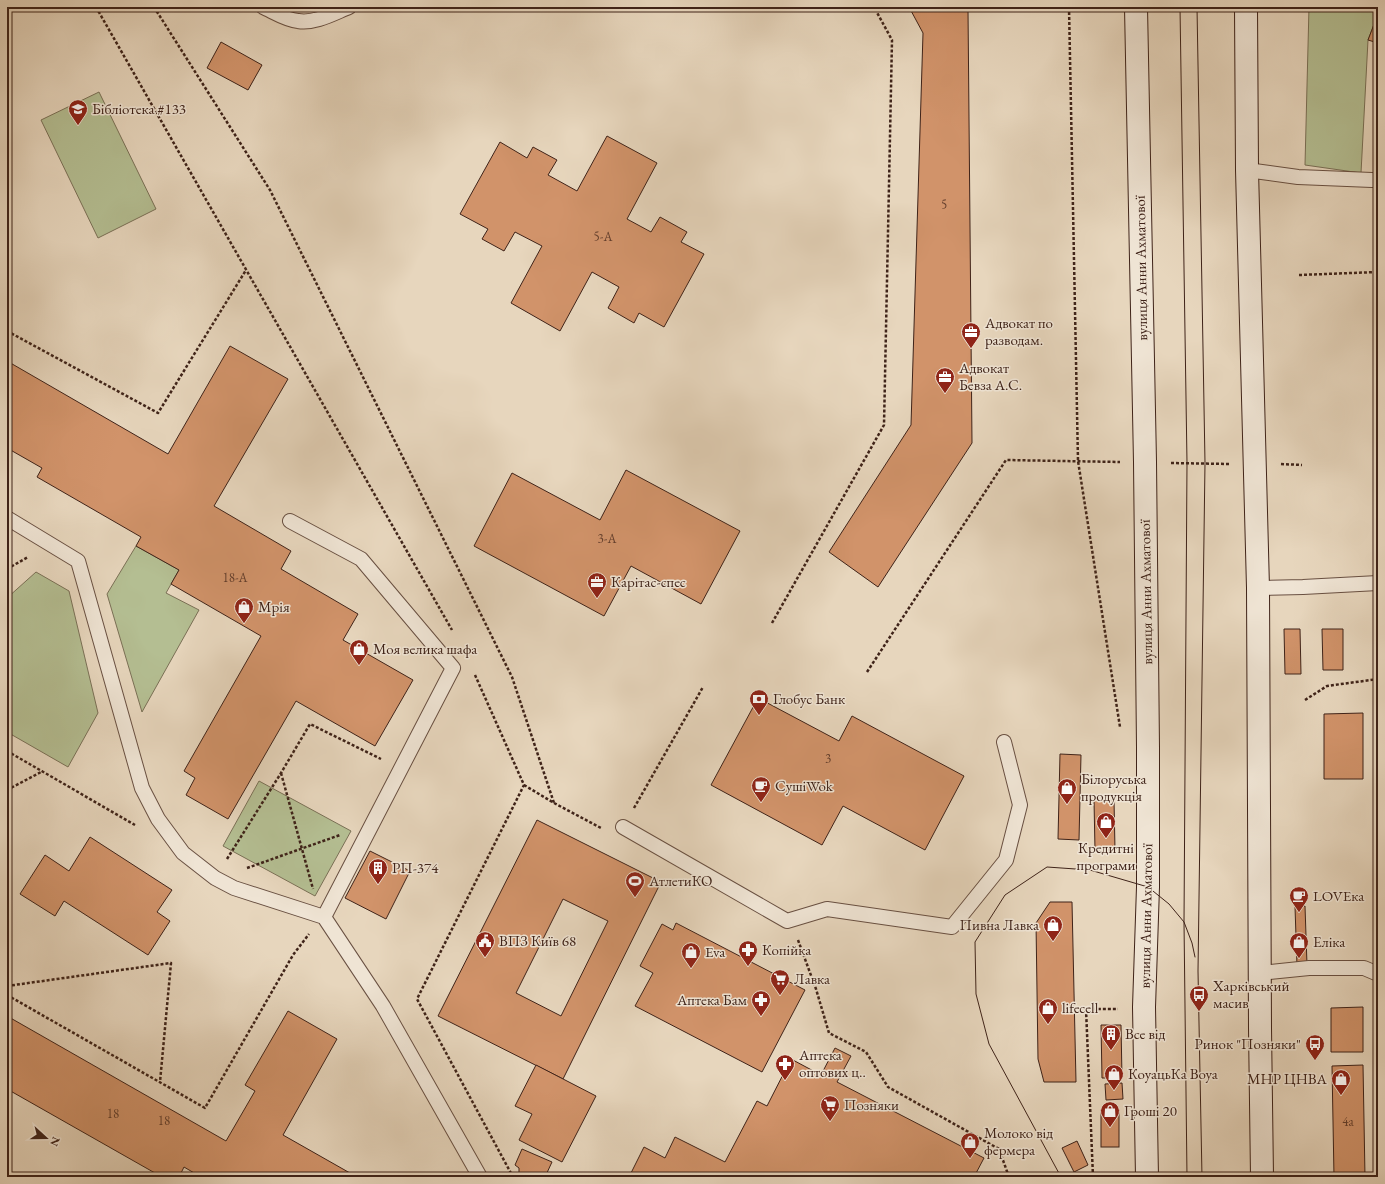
<svg xmlns="http://www.w3.org/2000/svg" width="1385" height="1184" viewBox="0 0 1385 1184" font-family="'EB Garamond',serif">
	<style>
		.green { fill: #b4be92; stroke: #7a7056 }
		.building { fill: #d1936a; stroke: #3f2319; fill-rule: evenodd }
		.lines { fill: none; stroke-linecap: round; stroke-linejoin: round }
		.service-casing { stroke: #695042; stroke-width: 16 }
		.secondary-casing { stroke: #3f2319; stroke-width: 24 }
		.path { stroke: #3f2319; stroke-width: 2.5; stroke-dasharray: 3 2; stroke-linecap: butt }
		.service { stroke: #efe4d4; stroke-width: 14 }
		.secondary { stroke: #efe4d4; stroke-width: 22 }
		.tram { stroke: #3f2319; stroke-width: 1 }
		.labels { text-anchor: middle; stroke-width: 3; stroke-linejoin: round; paint-order: stroke }
		.number-label { font-size: 13px; fill: #643f2d }
		.poi-label { font-size: 15px; fill: #3f2319; stroke: #efe4d4; text-anchor: start }
		.street-label { font-size: 15px; fill: #3f2319; stroke: #efe4d4 }
	</style>
	<rect width="100%" height="100%" fill="#e7d6bd"/>
	<filter id="stains"><feTurbulence type="fractalNoise" baseFrequency=".005" numOctaves="4"/><feColorMatrix values="0 0 0 0 .2 0 0 0 0 .09 0 0 0 0 .02 0 0 0 .5 -.17"/></filter>
	<radialGradient id="worn" r=".72"><stop offset=".6" stop-color="#630" stop-opacity="0"/><stop offset="1" stop-color="#630" stop-opacity=".3"/></radialGradient>
	<g class="green">
		<path d="M 1309,7 L 1378,7 L 1378,14 L 1368,40 L 1361,173 L 1305,165 Z"/>
		<path d="M 99,92 L 156,209 L 98,238 L 41,120 Z"/>
		<path d="M 136,546 L 179,570 L 166,593 L 199,610 L 142,712 L 107,594 Z"/>
		<path d="M 36,572 L 69,591 L 98,713 L 68,767 L 7,732 L 7,598 Z"/>
		<path d="M 259,781 L 351,831 L 315,896 L 223,846 Z"/>
	</g>
	<g class="building">
		<path d="M 909,7 L 966,7 L 968,10 L 972,443 L 878,587 L 829,552 L 911,425 L 923,33 Z"/>
		<path d="M 1378,14 L 1378,43 L 1368,40 Z"/>
		<path d="M 221,42 L 262,65 L 248,90 L 207,68 Z"/>
		<path d="M 607,136 L 657,163 L 627,219 L 651,232 L 660,217 L 687,232 L 681,242 L 704,254 L 664,327 L 639,313 L 634,323 L 608,308 L 619,287 L 592,272 L 560,331 L 511,303 L 542,246 L 515,232 L 504,251 L 482,239 L 488,229 L 460,214 L 500,142 L 527,158 L 533,147 L 557,160 L 548,175 L 577,191 Z"/>
		<path d="M 230,346 L 288,379 L 214,506 L 291,551 L 281,569 L 358,614 L 343,640 L 413,680 L 375,746 L 296,701 L 228,819 L 186,795 L 195,778 L 184,771 L 261,636 L 171,584 L 179,570 L 136,546 L 141,537 L 37,477 L 42,468 L 7,448 L 7,361 L 168,454 Z"/>
		<path d="M 626,470 L 740,531 L 701,604 L 631,566 L 604,616 L 474,546 L 512,473 L 600,520 Z"/>
		<path d="M 1284,629 L 1300,629 L 1301,674 L 1285,674 Z"/>
		<path d="M 1322,629 L 1343,629 L 1343,670 L 1323,670 Z"/>
		<path d="M 758,698 L 839,741 L 852,716 L 964,776 L 925,850 L 843,806 L 822,845 L 711,785 Z"/>
		<path d="M 1363,713 L 1363,779 L 1324,779 L 1324,714 Z"/>
		<path d="M 1060,754 L 1081,755 L 1079,840 L 1058,839 Z"/>
		<path d="M 1094,800 L 1114,800 L 1115,850 L 1095,850 Z"/>
		<path d="M 537,820 L 661,882 L 563,1079 L 438,1016 ZM 563,899 L 608,921 L 561,1016 L 516,993 Z"/>
		<path d="M 90,837 L 172,890 L 157,912 L 170,921 L 148,955 L 64,901 L 55,916 L 20,894 L 45,855 L 69,871 Z"/>
		<path d="M 370,851 L 410,871 L 386,919 L 345,898 Z"/>
		<path d="M 1050,902 L 1072,902 L 1076,1082 L 1044,1082 L 1038,1059 L 1036,923 Z"/>
		<path d="M 1305,906 L 1307,965 L 1297,966 L 1295,907 Z"/>
		<path d="M 676,923 L 805,990 L 762,1072 L 635,1006 L 653,973 L 640,966 L 662,924 L 673,930 Z"/>
		<path d="M 1363,1007 L 1363,1052 L 1331,1052 L 1331,1008 Z"/>
		<path d="M 288,1011 L 337,1039 L 283,1135 L 357,1177 L 201,1177 L 184,1167 L 179,1177 L 162,1177 L 7,1089 L 7,1016 L 226,1141 L 255,1091 L 245,1085 Z"/>
		<path d="M 1101,1025 L 1121,1025 L 1122,1078 L 1102,1078 Z"/>
		<path d="M 835,1048 L 851,1056 L 837,1082 L 984,1158 L 974,1177 L 629,1177 L 644,1147 L 665,1158 L 675,1137 L 725,1162 L 757,1101 L 767,1106 L 791,1059 L 821,1075 Z"/>
		<path d="M 536,1065 L 596,1096 L 562,1162 L 519,1140 L 532,1114 L 515,1106 Z"/>
		<path d="M 1363,1065 L 1365,1177 L 1334,1177 L 1332,1066 Z"/>
		<path d="M 1122,1083 L 1123,1099 L 1106,1100 L 1105,1084 Z"/>
		<rect x="1101" y="1110" width="18" height="37"/>
		<path d="M 1077,1141 L 1088,1165 L 1074,1172 L 1062,1148 Z"/>
		<path d="M 522,1149 L 552,1162 L 545,1177 L 519,1177 L 519,1168 L 515,1165 Z"/>
	</g>
	<g class="lines">
		<g class="service-casing">
			<g id="service">
				<path d="M 263,7 C 274,12 286,20 298,21 C 315,24 334,13 349,7"/>
				<path d="M 1247,170 L 1298,177 L 1372,180"/>
				<path d="M 7,518 L 78,561 L 142,788 L 158,819 L 183,853 L 215,878 L 234,888 L 324,917 L 383,1006 L 480,1177"/>
				<path d="M 290,521 L 361,559 L 453,668 L 324,917"/>
				<path d="M 1258,588 L 1303,587 L 1378,583"/>
				<path d="M 623,827 L 787,921 L 827,909 L 952,927 L 1006,860 L 1020,805 L 1004,742"/>
				<path d="M 1260,973 L 1309,968 L 1364,968 L 1378,974"/>
			</g>
		</g>
		<g class="secondary-casing">
			<g id="secondary">
				<path d="M 1136,7 L 1145,462 L 1148,747 L 1148,887 L 1144,1007 L 1147,1177"/>
				<path d="M 1246,7 L 1247,170 L 1258,588 L 1260,1028 L 1262,1177"/>
			</g>
		</g>
		<g class="path">
			<path d="M 96,7 L 452,630"/>
			<path d="M 154,7 L 270,190 L 512,677 L 554,803"/>
			<path d="M 1069,7 L 1078,461 L 1120,727"/>
			<path d="M 1299,275 L 1378,272"/>
			<path d="M 7,331 L 158,413 L 246,270"/>
			<path d="M 1171,463 L 1230,464"/>
			<path d="M 1281,464 L 1302,465"/>
			<path d="M 7,569 L 28,557"/>
			<path d="M 772,623 L 884,425 L 892,40 L 874,7"/>
			<path d="M 867,672 L 1006,460 L 1120,462"/>
			<path d="M 475,675 L 524,785 L 417,999 L 513,1177"/>
			<path d="M 1305,700 L 1327,686 L 1378,679"/>
			<path d="M 7,751 L 135,825"/>
			<path d="M 281,773 L 313,889"/>
			<path d="M 524,785 L 554,803 L 601,828"/>
			<path d="M 7,790 L 43,771"/>
			<path d="M 634,808 L 703,687"/>
			<path d="M 227,859 L 281,773 L 310,724 L 381,759"/>
			<path d="M 247,868 L 340,835"/>
			<path d="M 798,940 L 816,989 L 829,1033 L 866,1052 L 888,1087 L 999,1149 L 1009,1177"/>
			<path d="M 7,986 L 171,963 L 160,1082"/>
			<path d="M 7,995 L 205,1108 L 293,955 L 309,934"/>
			<path d="M 1093,1177 L 1086,1009 L 1118,1009"/>
		</g>
		<use href="#service" class="service"/>
		<use href="#secondary" class="secondary"/>
		<g class="tram">
			<path d="M 1180,7 L 1187,463 L 1184,922 L 1187,1177"/>
			<path d="M 1197,7 L 1205,463 L 1198,971 L 1202,1177"/>
			<path d="M 1061,1177 L 989,1044 L 976,994 L 975,942 L 1005,895 L 1047,867 L 1090,870 L 1148,887 L 1169,904 L 1184,922 L 1192,943 L 1195,957"/>
		</g>
	</g>
	<defs>
		<g id="school-pin" transform="scale(1)"><path d="M0 17L-7.5 6A9.5 9.5 0 1 1 7.5 6Z" fill="#8f2418" stroke="#efe4d4"/><path d="M0-5L7-2L0 1L-7-2ZM-4 1L0 2.5L4 1V4Q0 6-4 4Z" fill="#fff"/></g>
		<g id="office-pin" transform="scale(1)"><path d="M0 17L-7.5 6A9.5 9.5 0 1 1 7.5 6Z" fill="#8f2418" stroke="#efe4d4"/><path d="M-6-3h4V-5.5h4V-3h4V5H-6ZM-1-4.5V-3h2v-1.5ZM-6 0V1H6V0Z" fill="#fff"/></g>
		<g id="shop-pin" transform="scale(1)"><path d="M0 17L-7.5 6A9.5 9.5 0 1 1 7.5 6Z" fill="#8f2418" stroke="#efe4d4"/><path d="M-5-2.5h2.3a2.7 3.5 0 0 1 5.4 0H5L5.5 6h-11ZM-1.5-2.5h3a1.5 2.3 0 0 0-3 0Z" fill="#fff"/></g>
		<g id="bank-pin" transform="scale(1)"><path d="M0 17L-7.5 6A9.5 9.5 0 1 1 7.5 6Z" fill="#8f2418" stroke="#efe4d4"/><path d="M-6-4H6V4H-6ZM0-2.3a2.3 2.3 0 1 0 0 4.6a2.3 2.3 0 1 0 0-4.6Z" fill="#fff"/></g>
		<g id="cafe-pin" transform="scale(1)"><path d="M0 17L-7.5 6A9.5 9.5 0 1 1 7.5 6Z" fill="#8f2418" stroke="#efe4d4"/><path d="M-5.5-4.5H6V0H3Q3 3.5 0 3.5H-2.5Q-5.5 3.5-5.5 0ZM3-3.2v2h1.7v-2ZM-6 4.5H4V6H-6Z" fill="#fff"/></g>
		<g id="building-pin" transform="scale(1)"><path d="M0 17L-7.5 6A9.5 9.5 0 1 1 7.5 6Z" fill="#8f2418" stroke="#efe4d4"/><path d="M-4-6H4V6H1V3H-1V6H-4ZM-2.5-4.3h1.7v1.8h-1.7ZM.8-4.3h1.7v1.8H.8ZM-2.5-1h1.7V.8h-1.7ZM.8-1h1.7V.8H.8Z" fill="#fff"/></g>
		<g id="stadium-pin" transform="scale(1)"><path d="M0 17L-7.5 6A9.5 9.5 0 1 1 7.5 6Z" fill="#8f2418" stroke="#efe4d4"/><path d="M0-5a6.5 5 0 1 0 0 10a6.5 5 0 1 0 0-10ZM-3.5-1.8h7v3.6h-7Z" fill="#fff"/></g>
		<g id="civic-pin" transform="scale(1)"><path d="M0 17L-7.5 6A9.5 9.5 0 1 1 7.5 6Z" fill="#8f2418" stroke="#efe4d4"/><path d="M-.6-6.5H3V-4.5H.6V-3L4-1V1h2V6H-6V1h2V-1L-.6-3ZM-1.2 2.5V6h2.4V2.5Z" fill="#fff"/></g>
		<g id="pharmacy-pin" transform="scale(1)"><path d="M0 17L-7.5 6A9.5 9.5 0 1 1 7.5 6Z" fill="#8f2418" stroke="#efe4d4"/><path d="M-2-6h4v4h4v4h-4v4h-4v-4h-4v-4h4Z" fill="#fff"/></g>
		<g id="supermarket-pin" transform="scale(1)"><path d="M0 17L-7.5 6A9.5 9.5 0 1 1 7.5 6Z" fill="#8f2418" stroke="#efe4d4"/><path d="M-6-5.5h2.5l.6 2H6L4.5 2H-2.5L-4.4-4H-6ZM-1.5 3.2a1.3 1.3 0 1 0 .1 0ZM3 3.2a1.3 1.3 0 1 0 .1 0Z" fill="#fff"/></g>
		<g id="bus-pin" transform="scale(1)"><path d="M0 17L-7.5 6A9.5 9.5 0 1 1 7.5 6Z" fill="#8f2418" stroke="#efe4d4"/><path d="M-5-6H5V4H4V6H2V4H-2V6H-4V4H-5ZM-3.5-4V0h7V-4ZM-3.5 1.2v1.5H-2V1.2ZM2 1.2v1.5H3.5V1.2Z" fill="#fff"/></g>
	</defs>
	<g fill-rule="evenodd">
		<use href="#school-pin" x="78" y="109"/>
		<use href="#office-pin" x="971" y="332"/>
		<use href="#office-pin" x="945" y="377"/>
		<use href="#office-pin" x="597" y="582"/>
		<use href="#shop-pin" x="244" y="607"/>
		<use href="#shop-pin" x="359" y="649"/>
		<use href="#bank-pin" x="759" y="699"/>
		<use href="#cafe-pin" x="761" y="786"/>
		<use href="#shop-pin" x="1067" y="788"/>
		<use href="#shop-pin" x="1106" y="822"/>
		<use href="#building-pin" x="378" y="868"/>
		<use href="#stadium-pin" x="635" y="881"/>
		<use href="#cafe-pin" x="1299" y="896"/>
		<use href="#shop-pin" x="1053" y="925"/>
		<use href="#civic-pin" x="485" y="941"/>
		<use href="#shop-pin" x="1299" y="942"/>
		<use href="#pharmacy-pin" x="748" y="950"/>
		<use href="#shop-pin" x="691" y="952"/>
		<use href="#supermarket-pin" x="780" y="979"/>
		<use href="#bus-pin" x="1199" y="995"/>
		<use href="#pharmacy-pin" x="761" y="1000"/>
		<use href="#shop-pin" x="1048" y="1008"/>
		<use href="#building-pin" x="1111" y="1034"/>
		<use href="#bus-pin" x="1315" y="1044"/>
		<use href="#pharmacy-pin" x="785" y="1064"/>
		<use href="#shop-pin" x="1114" y="1074"/>
		<use href="#shop-pin" x="1341" y="1079"/>
		<use href="#supermarket-pin" x="830" y="1105"/>
		<use href="#shop-pin" x="1110" y="1111"/>
		<use href="#shop-pin" x="970" y="1142"/>
	</g>
	<g class="labels">
		<g class="number-label">
			<text x="944" y="209">5</text>
			<text x="603" y="241">5-А</text>
			<text x="607" y="543">3-А</text>
			<text x="235" y="582">18-А</text>
			<text x="828" y="763">3</text>
			<text x="113" y="1118">18</text>
			<text x="164" y="1125">18</text>
			<text x="1348" y="1126">4а</text>
		</g>
		<g class="poi-label">
			<text x="92" y="114">Бібліотека #133</text>
			<text x="985" y="328">Адвокат по<tspan x="985" dy="17">разводам.</tspan></text>
			<text x="959" y="373">Адвокат<tspan x="959" dy="17">Бевза А.С.</tspan></text>
			<text x="611" y="587">Карітас-спес</text>
			<text x="258" y="612">Мрія</text>
			<text x="373" y="654">Моя велика шафа</text>
			<text x="773" y="704">Глобус Банк</text>
			<text x="1081" y="784">Білоруська<tspan x="1081" dy="17">продукція</tspan></text>
			<text x="775" y="791">СушіWok</text>
			<text x="1106" y="853" text-anchor="middle">Кредитні<tspan x="1106" dy="17">програми</tspan></text>
			<text x="392" y="873">РП-374</text>
			<text x="649" y="886">АтлетиКО</text>
			<text x="1313" y="901">LOVEка</text>
			<text x="1039" y="930" text-anchor="end">Пивна Лавка</text>
			<text x="499" y="946">ВПЗ Київ 68</text>
			<text x="1313" y="947">Еліка</text>
			<text x="762" y="955">Копійка</text>
			<text x="705" y="957">Eva</text>
			<text x="794" y="984">Лавка</text>
			<text x="1213" y="991">Харківський<tspan x="1213" dy="17">масив</tspan></text>
			<text x="747" y="1005" text-anchor="end">Аптека Бам</text>
			<text x="1062" y="1013">lifecell</text>
			<text x="1125" y="1039">Все від</text>
			<text x="1301" y="1049" text-anchor="end">Ринок "Позняки"</text>
			<text x="799" y="1060">Аптека<tspan x="799" dy="17">оптових ц‥</tspan></text>
			<text x="1128" y="1079">КоуацьКа Воуа</text>
			<text x="1327" y="1084" text-anchor="end">МНР ЦНВА</text>
			<text x="844" y="1110">Позняки</text>
			<text x="1124" y="1116">Гроші 20</text>
			<text x="984" y="1138">Молоко від<tspan x="984" dy="17">фермера</tspan></text>
		</g>
		<g class="street-label">
			<text transform="translate(1141 268) rotate(-91)" y="5">вулиця Анни Ахматової</text>
			<text transform="translate(1146 592) rotate(-91)" y="5">вулиця Анни Ахматової</text>
			<text transform="translate(1146 916) rotate(-89)" y="5">вулиця Анни Ахматової</text>
		</g>
	</g>
	<rect width="1385" height="1184" fill="none" stroke="#e7d6bd" stroke-width="24"/>
	<rect x="8" y="8" width="1369" height="1168" fill="none" stroke="#3f2319" stroke-width="2"/>
	<rect x="12" y="12" width="1361" height="1160" fill="none" stroke="#3f2319"/>
	<g transform="translate(46 1138) rotate(111)" stroke="#efe4d4" stroke-width="3" paint-order="stroke">
	<path d="M0-3L7 15L0 10L-7 15Z" fill="#3f2319"/>
	<text y="-6" font-size="11" font-weight="bold" text-anchor="middle" fill="#3f2319">N</text>
	</g>
	<rect width="100%" height="100%" filter="url(#stains)"/>
	<rect width="100%" height="100%" fill="url(#worn)"/>
</svg>
